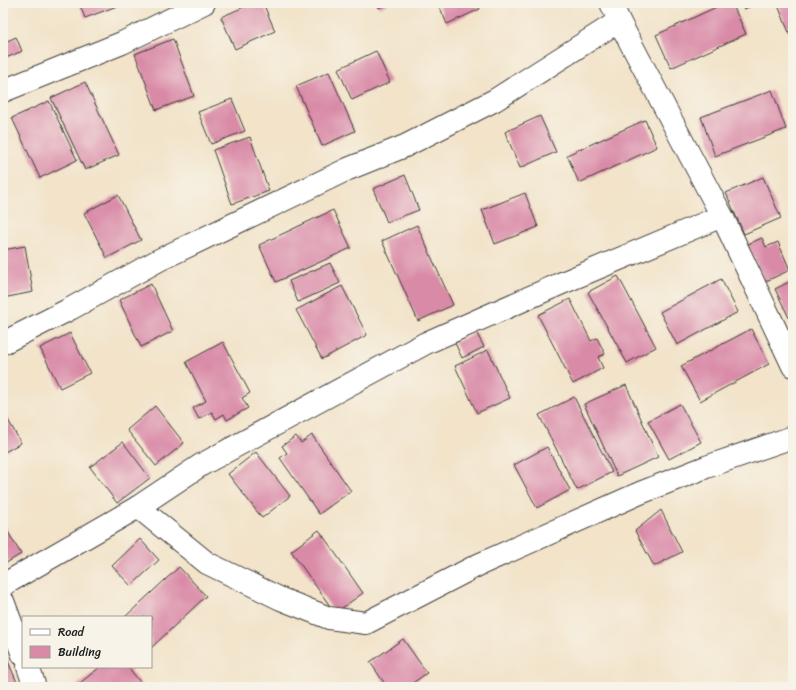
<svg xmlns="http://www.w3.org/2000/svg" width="796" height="690" viewBox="0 0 796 690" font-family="Sriracha,sans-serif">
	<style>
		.building { fill: #d98aa7 }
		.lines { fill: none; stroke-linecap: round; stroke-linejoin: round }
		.street-casing { stroke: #3c3a36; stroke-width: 24 }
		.street { stroke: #fff; stroke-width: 22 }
	</style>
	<rect width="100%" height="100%" fill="#f7f3e8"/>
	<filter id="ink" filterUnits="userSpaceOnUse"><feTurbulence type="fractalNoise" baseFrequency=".025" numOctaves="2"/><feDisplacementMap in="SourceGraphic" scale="8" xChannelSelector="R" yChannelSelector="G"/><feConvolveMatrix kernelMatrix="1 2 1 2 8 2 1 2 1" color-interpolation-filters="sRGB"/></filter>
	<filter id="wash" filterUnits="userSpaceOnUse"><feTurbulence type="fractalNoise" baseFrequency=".012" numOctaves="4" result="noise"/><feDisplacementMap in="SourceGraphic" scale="16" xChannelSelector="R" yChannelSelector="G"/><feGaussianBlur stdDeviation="0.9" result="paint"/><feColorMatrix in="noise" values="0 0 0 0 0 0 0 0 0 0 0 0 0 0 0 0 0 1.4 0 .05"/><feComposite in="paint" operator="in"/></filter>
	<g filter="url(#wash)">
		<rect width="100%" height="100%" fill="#f2e3c9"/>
		<g id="blocks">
			<g class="building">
				<path d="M 79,3 L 116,3 L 117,6 L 85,18 Z"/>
				<path d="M 253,3 L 263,3 L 275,31 L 235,49 L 221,17 Z"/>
				<path d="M 377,3 L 390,3 L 379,8 Z"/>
				<path d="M 438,3 L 477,3 L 480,9 L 447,24 Z"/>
				<path d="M 725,3 L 732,3 L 746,34 L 671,68 L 656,35 Z"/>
				<path d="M 741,3 L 759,3 L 744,9 Z"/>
				<path d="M 777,3 L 793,3 L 793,33 L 790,35 Z"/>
				<path d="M 16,37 L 22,51 L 6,58 L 3,51 L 3,43 Z"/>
				<path d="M 173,39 L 194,96 L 156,110 L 135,54 Z"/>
				<path d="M 376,51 L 390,82 L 352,100 L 338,69 Z"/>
				<path d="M 329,72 L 355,131 L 322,146 L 296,86 Z"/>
				<path d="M 85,82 L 119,155 L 85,170 L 51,98 Z"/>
				<path d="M 772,90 L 786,129 L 715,156 L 701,117 Z"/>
				<path d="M 232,99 L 245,131 L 211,144 L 198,112 Z"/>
				<path d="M 49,101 L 77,160 L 40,178 L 12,118 Z"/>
				<path d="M 540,116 L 556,152 L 520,168 L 505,132 Z"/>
				<path d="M 645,120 L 657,147 L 579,183 L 567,155 Z"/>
				<path d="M 250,137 L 269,191 L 232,204 L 213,150 Z"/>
				<path d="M 405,175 L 419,210 L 387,222 L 373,189 Z"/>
				<path d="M 763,177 L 781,218 L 744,234 L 726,193 Z"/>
				<path d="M 525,193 L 538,227 L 495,244 L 482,210 Z"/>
				<path d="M 118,195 L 141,240 L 107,258 L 84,213 Z"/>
				<path d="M 333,210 L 351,248 L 276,282 L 259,245 Z"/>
				<path d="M 417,225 L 453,305 L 418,321 L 382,241 Z"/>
				<path d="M 762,238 L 766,247 L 778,242 L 790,270 L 764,282 L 748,244 Z"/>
				<path d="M 25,246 L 33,292 L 3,298 L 3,250 Z"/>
				<path d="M 330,263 L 340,283 L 298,302 L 289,281 Z"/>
				<path d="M 618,276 L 656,347 L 627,363 L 588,292 Z"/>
				<path d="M 721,279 L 738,312 L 677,345 L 660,312 Z"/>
				<path d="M 793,280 L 793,323 L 792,324 L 775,289 Z"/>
				<path d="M 151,284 L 173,331 L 141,347 L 119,300 Z"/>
				<path d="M 342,286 L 367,335 L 322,359 L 296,310 Z"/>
				<path d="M 570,299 L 591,341 L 597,338 L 605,354 L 598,357 L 603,368 L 573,384 L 538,315 Z"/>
				<path d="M 751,329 L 769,364 L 700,401 L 681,366 Z"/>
				<path d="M 476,332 L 484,347 L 462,358 L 455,343 Z"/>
				<path d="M 70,333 L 90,373 L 60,388 L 40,348 Z"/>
				<path d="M 223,342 L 250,393 L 242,398 L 248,408 L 227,420 L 224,414 L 216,419 L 212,412 L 199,419 L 193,408 L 206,401 L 186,362 Z"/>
				<path d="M 488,350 L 510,398 L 477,413 L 455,366 Z"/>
				<path d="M 626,385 L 658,457 L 617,476 L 584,404 Z"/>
				<path d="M 574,397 L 612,472 L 577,490 L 539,415 Z"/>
				<path d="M 680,404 L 701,442 L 669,459 L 648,421 Z"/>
				<path d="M 155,406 L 184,443 L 156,466 L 127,430 Z"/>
				<path d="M 3,411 L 21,443 L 3,453 Z"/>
				<path d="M 312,435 L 351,491 L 319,514 L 280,458 L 287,453 L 282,446 L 296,436 L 301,443 Z"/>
				<path d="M 123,442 L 150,478 L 117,503 L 90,467 Z"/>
				<path d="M 547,447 L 570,490 L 537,508 L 514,465 Z"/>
				<path d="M 256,452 L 290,496 L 262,518 L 228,474 Z"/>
				<path d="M 661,510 L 682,552 L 654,566 L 635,531 Z"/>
				<path d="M 5,527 L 21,554 L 3,565 L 3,528 Z"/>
				<path d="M 319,530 L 363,593 L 335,613 L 291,551 Z"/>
				<path d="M 140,539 L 159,560 L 131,586 L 112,566 Z"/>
				<path d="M 179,567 L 206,596 L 151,648 L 151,617 L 125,617 Z"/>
				<path d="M 403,639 L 427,673 L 407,687 L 387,687 L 370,662 Z"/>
				<path d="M 3,650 L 19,687 L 3,687 Z"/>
				<path d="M 100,667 L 128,667 L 144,687 L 75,687 Z"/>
			</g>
		</g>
	</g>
	<g filter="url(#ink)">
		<use href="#blocks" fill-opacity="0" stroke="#3c3a36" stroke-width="1"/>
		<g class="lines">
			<g class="street-casing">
				<g id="street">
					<path d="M 611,3 L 619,21 L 722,216 L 793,366"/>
					<path d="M 3,91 L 122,43 L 204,3"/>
					<path d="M 3,343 L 70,309 L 159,260 L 348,169 L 405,146 L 495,100 L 619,21"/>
					<path d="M 138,507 L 207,563 L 281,599 L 329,618 L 366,623 L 478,565 L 640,493 L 706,467 L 793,437"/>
					<path d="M 3,585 L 138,507 L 201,465 L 426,343 L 562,283 L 722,216"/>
					<path d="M 3,601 L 23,655"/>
					<path d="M 28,667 L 35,687"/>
				</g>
			</g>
			<use href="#street" class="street"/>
		</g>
	</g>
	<rect width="796" height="690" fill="none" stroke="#f7f3e8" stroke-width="16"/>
	<rect x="22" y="616" width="130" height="52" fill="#f7f3e8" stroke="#9f9d96"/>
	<rect x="30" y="629" width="20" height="6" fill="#ffffff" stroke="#9f9d96"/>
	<text x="58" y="636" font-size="12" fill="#1c1c1c">Road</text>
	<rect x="30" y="646" width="20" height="12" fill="#d98aa7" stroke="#9f9d96"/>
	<text x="58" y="656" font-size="12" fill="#1c1c1c">Building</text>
</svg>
